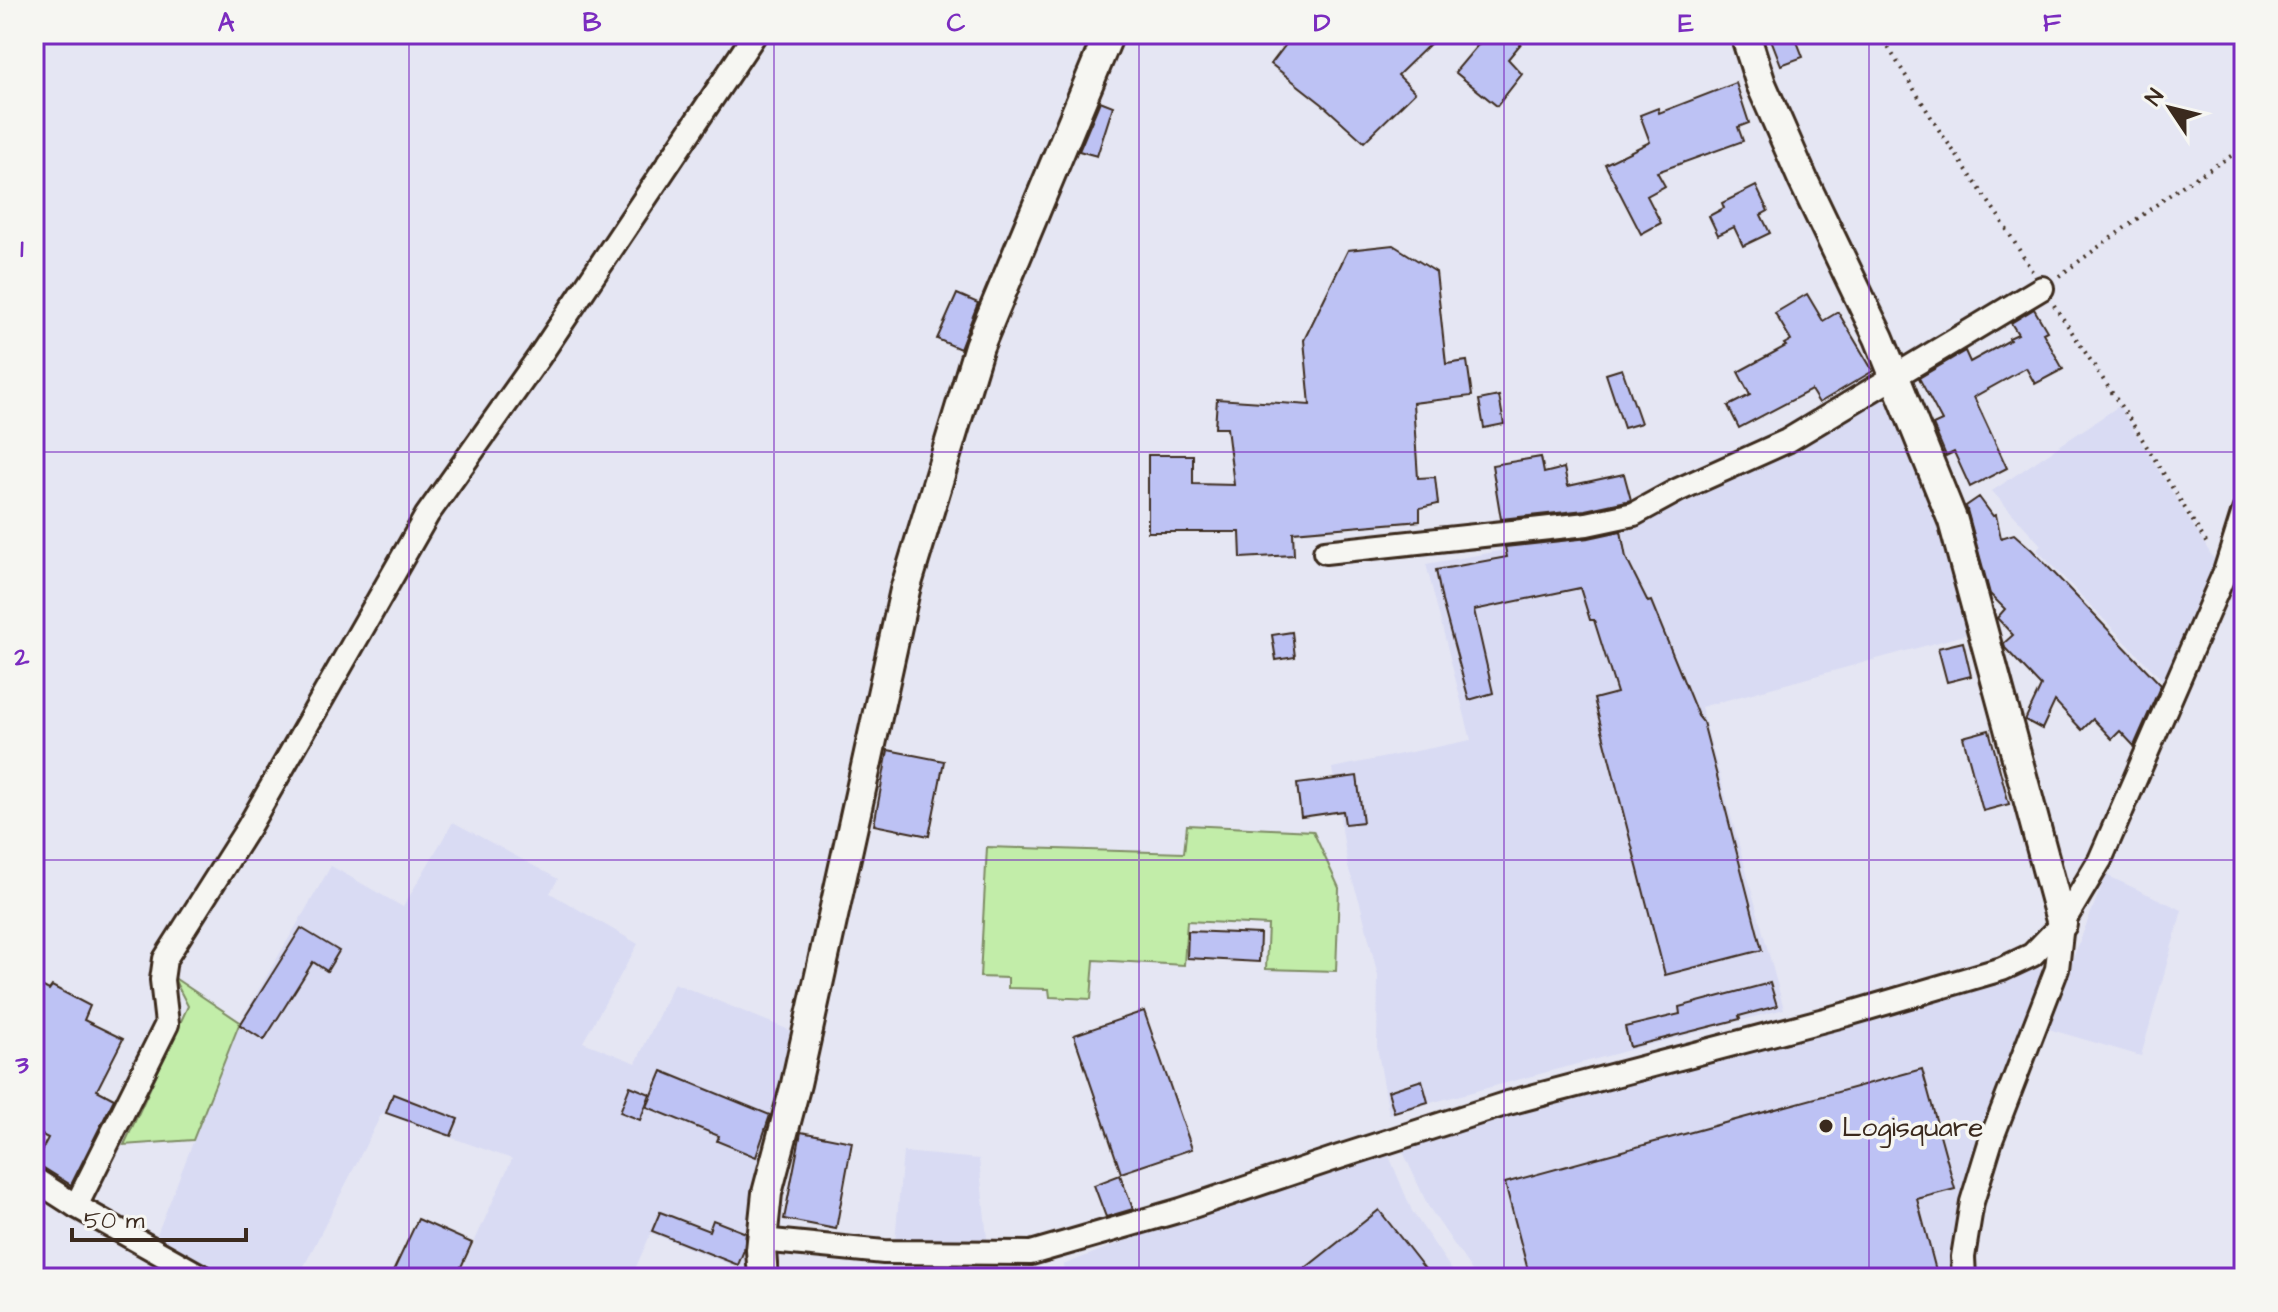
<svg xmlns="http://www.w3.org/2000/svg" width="2278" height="1312" viewBox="0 0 2278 1312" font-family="'Architects Daughter',sans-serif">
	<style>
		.built { fill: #d9dbf3 }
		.green { fill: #c2eda9; stroke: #7e8c64; stroke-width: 2 }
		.building { fill: #bdc2f4; stroke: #3b2a1e; stroke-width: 2 }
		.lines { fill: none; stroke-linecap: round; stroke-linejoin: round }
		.minor-casing { stroke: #3b2a1e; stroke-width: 28 }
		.tertiary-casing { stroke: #3b2a1e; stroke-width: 34 }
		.path { stroke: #3b2a1e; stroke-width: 4; stroke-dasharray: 2 6; stroke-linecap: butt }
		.minor { stroke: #f6f6f2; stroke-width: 22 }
		.tertiary { stroke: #f6f6f2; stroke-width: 28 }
		.grid { fill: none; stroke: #7b2cbf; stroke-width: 2; stroke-opacity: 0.55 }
		.poi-dot { fill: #3b2a1e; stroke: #f6f6f2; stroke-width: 3 }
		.labels { text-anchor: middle; stroke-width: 7; stroke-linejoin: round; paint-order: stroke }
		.poi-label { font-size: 28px; fill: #3b2a1e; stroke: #f6f6f2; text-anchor: start }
		.neatline { fill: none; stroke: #7b2cbf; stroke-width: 3 }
		.grid-label { font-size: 26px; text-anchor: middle; font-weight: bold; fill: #7b2cbf }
	</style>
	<rect width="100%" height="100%" fill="#e5e6f3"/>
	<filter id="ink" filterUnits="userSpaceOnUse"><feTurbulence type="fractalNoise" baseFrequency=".0125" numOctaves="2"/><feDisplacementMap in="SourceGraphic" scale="16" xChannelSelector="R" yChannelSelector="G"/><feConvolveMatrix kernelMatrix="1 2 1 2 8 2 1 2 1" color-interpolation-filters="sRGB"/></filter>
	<g filter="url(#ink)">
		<g class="built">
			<path d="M 1879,399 L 1891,402 L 1935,517 L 1968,634 L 1701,707 L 1784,1009 L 1389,1114 L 1377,1047 L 1378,976 L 1360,903 L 1348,867 L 1332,768 L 1471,740 L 1426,564 L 1631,528 L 1790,453 Z"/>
			<path d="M 2119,406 L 2220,569 L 2168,686 L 2037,550 L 2041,545 L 1992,491 Z"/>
			<path d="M 453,822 L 558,879 L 550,893 L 638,944 L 583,1042 L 636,1063 L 674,983 L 794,1032 L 763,1159 L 751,1273 L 651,1233 L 631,1278 L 458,1278 L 512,1159 L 382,1113 L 298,1278 L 219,1278 L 154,1242 L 240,1022 L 331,866 L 403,907 Z"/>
			<path d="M 2106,875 L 2182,910 L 2141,1056 L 2045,1028 Z"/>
			<path d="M 2039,968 L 2048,978 L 1956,1278 L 1477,1278 L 1428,1206 L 1400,1145 Z"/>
			<path d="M 1387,1151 L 1412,1211 L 1457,1278 L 1067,1278 L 1063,1265 L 1147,1232 Z"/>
			<path d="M 903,1152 L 979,1159 L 987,1239 L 895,1241 Z"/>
		</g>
		<g class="green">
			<path d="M 1187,825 L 1313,831 L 1339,888 L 1336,971 L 1266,969 L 1268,925 L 1187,921 L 1184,965 L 1094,960 L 1091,999 L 1050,997 L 1049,989 L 1008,988 L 1008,978 L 980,977 L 987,847 L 1184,853 Z"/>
			<path d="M 173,977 L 240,1022 L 193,1140 L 124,1145 L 188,1006 Z"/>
		</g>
		<g class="building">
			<path d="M 1294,34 L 1422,34 L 1431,43 L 1398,75 L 1415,92 L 1364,142 L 1322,104 L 1271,64 Z"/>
			<path d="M 1487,34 L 1529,34 L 1508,59 L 1522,74 L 1497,106 L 1455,72 Z"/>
			<path d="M 1769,34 L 1794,34 L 1803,57 L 1781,65 Z"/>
			<path d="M 1736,83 L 1749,123 L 1738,127 L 1743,141 L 1657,172 L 1665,186 L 1647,196 L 1661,223 L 1641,234 L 1605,164 L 1650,142 L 1640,115 L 1658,108 L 1659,113 Z"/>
			<path d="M 1100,101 L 1113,106 L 1097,156 L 1079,151 Z"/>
			<path d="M 1756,186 L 1768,211 L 1761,215 L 1770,233 L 1743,246 L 1734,227 L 1718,235 L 1709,216 L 1724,208 L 1722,203 Z"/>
			<path d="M 1393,245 L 1436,272 L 1446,364 L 1467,361 L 1472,396 L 1413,403 L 1418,478 L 1435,477 L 1438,504 L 1420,508 L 1420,521 L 1293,532 L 1294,555 L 1241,558 L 1240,532 L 1148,532 L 1148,455 L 1193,455 L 1193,484 L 1234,485 L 1227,428 L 1215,428 L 1217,399 L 1310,405 L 1304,340 L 1348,250 Z"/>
			<path d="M 957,294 L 978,303 L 960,349 L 937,339 Z"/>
			<path d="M 1807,294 L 1823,321 L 1838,312 L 1873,371 L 1819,403 L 1811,390 L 1739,428 L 1728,406 L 1750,395 L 1738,372 L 1786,346 L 1784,344 L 1791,340 L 1775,313 Z"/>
			<path d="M 2034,309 L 2047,331 L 2043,333 L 2063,369 L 2035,384 L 2026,368 L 1974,397 L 2007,468 L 1970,487 L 1954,452 L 1946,456 L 1933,425 L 1942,421 L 1919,378 L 1965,351 L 1970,362 L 2010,340 L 2009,338 L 2018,334 L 2011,323 Z"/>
			<path d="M 1622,369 L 1641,423 L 1624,428 L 1606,374 Z"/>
			<path d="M 1499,396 L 1504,424 L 1484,428 L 1479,400 Z"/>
			<path d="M 1541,457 L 1544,473 L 1564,468 L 1568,486 L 1624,474 L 1631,500 L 1585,510 L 1501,519 L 1492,465 Z"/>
			<path d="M 1979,497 L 1993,516 L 1996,515 L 2001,538 L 2014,534 L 2032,550 L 2161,685 L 2134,746 L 2120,731 L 2112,739 L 2093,719 L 2082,730 L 2055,701 L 2042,729 L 2025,720 L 2041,686 L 2005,648 L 2004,643 L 2013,635 L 1997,618 L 2005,609 L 1990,594 L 1966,506 Z"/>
			<path d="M 1621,531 L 1626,558 L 1648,602 L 1651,601 L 1698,716 L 1703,722 L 1762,950 L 1665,975 L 1594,699 L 1617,693 L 1594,620 L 1590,620 L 1580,588 L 1474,610 L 1493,693 L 1469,700 L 1442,601 L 1436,570 L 1507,557 L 1505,547 L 1589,538 Z"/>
			<path d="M 1292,632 L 1295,657 L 1276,660 L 1272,635 Z"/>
			<path d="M 1963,642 L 1971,676 L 1947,682 L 1938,648 Z"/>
			<path d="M 1989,730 L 2009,804 L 1983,811 L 1963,737 Z"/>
			<path d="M 888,750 L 944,761 L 929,836 L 874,825 Z"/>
			<path d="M 1357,776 L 1363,822 L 1345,824 L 1343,811 L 1301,817 L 1297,784 Z"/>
			<path d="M 301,928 L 339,951 L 327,971 L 313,962 L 264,1040 L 240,1025 Z"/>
			<path d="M 1188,931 L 1260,934 L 1259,962 L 1187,958 Z"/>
			<path d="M 34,982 L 49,990 L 52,986 L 90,1006 L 84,1020 L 123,1039 L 97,1090 L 114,1099 L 71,1185 L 42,1167 L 34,1165 L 48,1138 L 34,1131 Z"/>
			<path d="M 1770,983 L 1777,1006 L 1739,1016 L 1740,1019 L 1630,1047 L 1625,1027 L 1680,1014 L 1679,1007 Z"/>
			<path d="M 1144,1011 L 1192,1149 L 1121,1173 L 1074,1035 Z"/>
			<path d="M 1922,1069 L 1955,1189 L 1917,1199 L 1938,1278 L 1530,1278 L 1505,1183 Z"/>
			<path d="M 662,1071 L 770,1115 L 756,1157 L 717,1141 L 719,1136 L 647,1107 Z"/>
			<path d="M 1422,1080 L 1428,1102 L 1394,1112 L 1388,1091 Z"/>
			<path d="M 630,1086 L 650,1094 L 640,1120 L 620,1112 Z"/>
			<path d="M 393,1094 L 458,1119 L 451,1136 L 386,1113 Z"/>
			<path d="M 801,1132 L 852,1142 L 836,1229 L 784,1219 Z"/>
			<path d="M 1120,1175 L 1133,1209 L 1106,1217 L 1094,1185 Z"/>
			<path d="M 1379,1210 L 1432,1278 L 1293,1278 Z"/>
			<path d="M 660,1212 L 709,1231 L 713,1220 L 746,1233 L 744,1250 L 738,1265 L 652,1231 Z"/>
			<path d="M 418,1219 L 472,1243 L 456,1278 L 390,1278 Z"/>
		</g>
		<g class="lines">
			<g class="minor-casing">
				<g id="minor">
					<path d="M 1325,552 L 1587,524 L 1634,514 L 1678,490 L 1787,441 L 2042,288"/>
					<path d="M 34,1179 L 76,1206 L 204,1278"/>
					<path d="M 76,1206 L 167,1024 L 162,980 L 165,959 L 248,828 L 427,515 L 539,357 L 755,34"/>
					<path d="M 762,1240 L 884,1252 L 1031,1253 L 1181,1210 L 1339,1157 L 1508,1103 L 1851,1013 L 2002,969 L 2032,955 L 2062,924 L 2100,860 L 2225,572 L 2244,511"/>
					<path d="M 1964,1278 L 1963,1257 L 1972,1202 L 1991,1140 L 2057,969 L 2062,924"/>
				</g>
			</g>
			<g class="tertiary-casing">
				<g id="tertiary">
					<path d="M 1745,34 L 1761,84 L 1804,182 L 1879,338 L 1953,521 L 2062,924"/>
					<path d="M 763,1278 L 761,1250 L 767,1193 L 796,1084 L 905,590 L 979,346 L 1109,34"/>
				</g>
			</g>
			<g class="path">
				<path d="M 1880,34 L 1939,130 L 1999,217 L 2032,271"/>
				<path d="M 2059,276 L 2182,186 L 2244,148"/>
				<path d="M 2054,305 L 2136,429 L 2209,547"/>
			</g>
			<use href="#minor" class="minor"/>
			<use href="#tertiary" class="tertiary"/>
		</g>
	</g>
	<path class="grid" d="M 409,34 L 409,1278M 774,34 L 774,1278M 1139,34 L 1139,1278M 1504,34 L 1504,1278M 1869,34 L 1869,1278M 34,452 L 2244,452M 34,860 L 2244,860"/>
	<circle class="poi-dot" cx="1826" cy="1126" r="8"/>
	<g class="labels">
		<g class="poi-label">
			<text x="1842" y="1136">Logisquare</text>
		</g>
	</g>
	<rect width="2278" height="1312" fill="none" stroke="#f6f6f2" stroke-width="88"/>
	<g transform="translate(2170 108) rotate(305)" stroke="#f6f6f2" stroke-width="6" paint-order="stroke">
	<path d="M0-6L14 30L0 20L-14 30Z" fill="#3b2a1e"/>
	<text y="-12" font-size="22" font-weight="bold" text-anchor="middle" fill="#3b2a1e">N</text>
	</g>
	<path d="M72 1228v12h174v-12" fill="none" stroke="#3b2a1e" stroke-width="4"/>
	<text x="84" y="1228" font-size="24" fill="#3b2a1e" stroke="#f6f6f2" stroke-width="6" paint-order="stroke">50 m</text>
	<rect x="44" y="44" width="2190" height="1224" class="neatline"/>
	<g class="grid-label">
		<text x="226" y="31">A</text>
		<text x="592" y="31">B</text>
		<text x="956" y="31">C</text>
		<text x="1322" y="31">D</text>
		<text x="1686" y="31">E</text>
		<text x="2052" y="31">F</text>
		<text x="22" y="257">1</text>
		<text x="22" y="665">2</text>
		<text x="22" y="1073">3</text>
	</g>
</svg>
